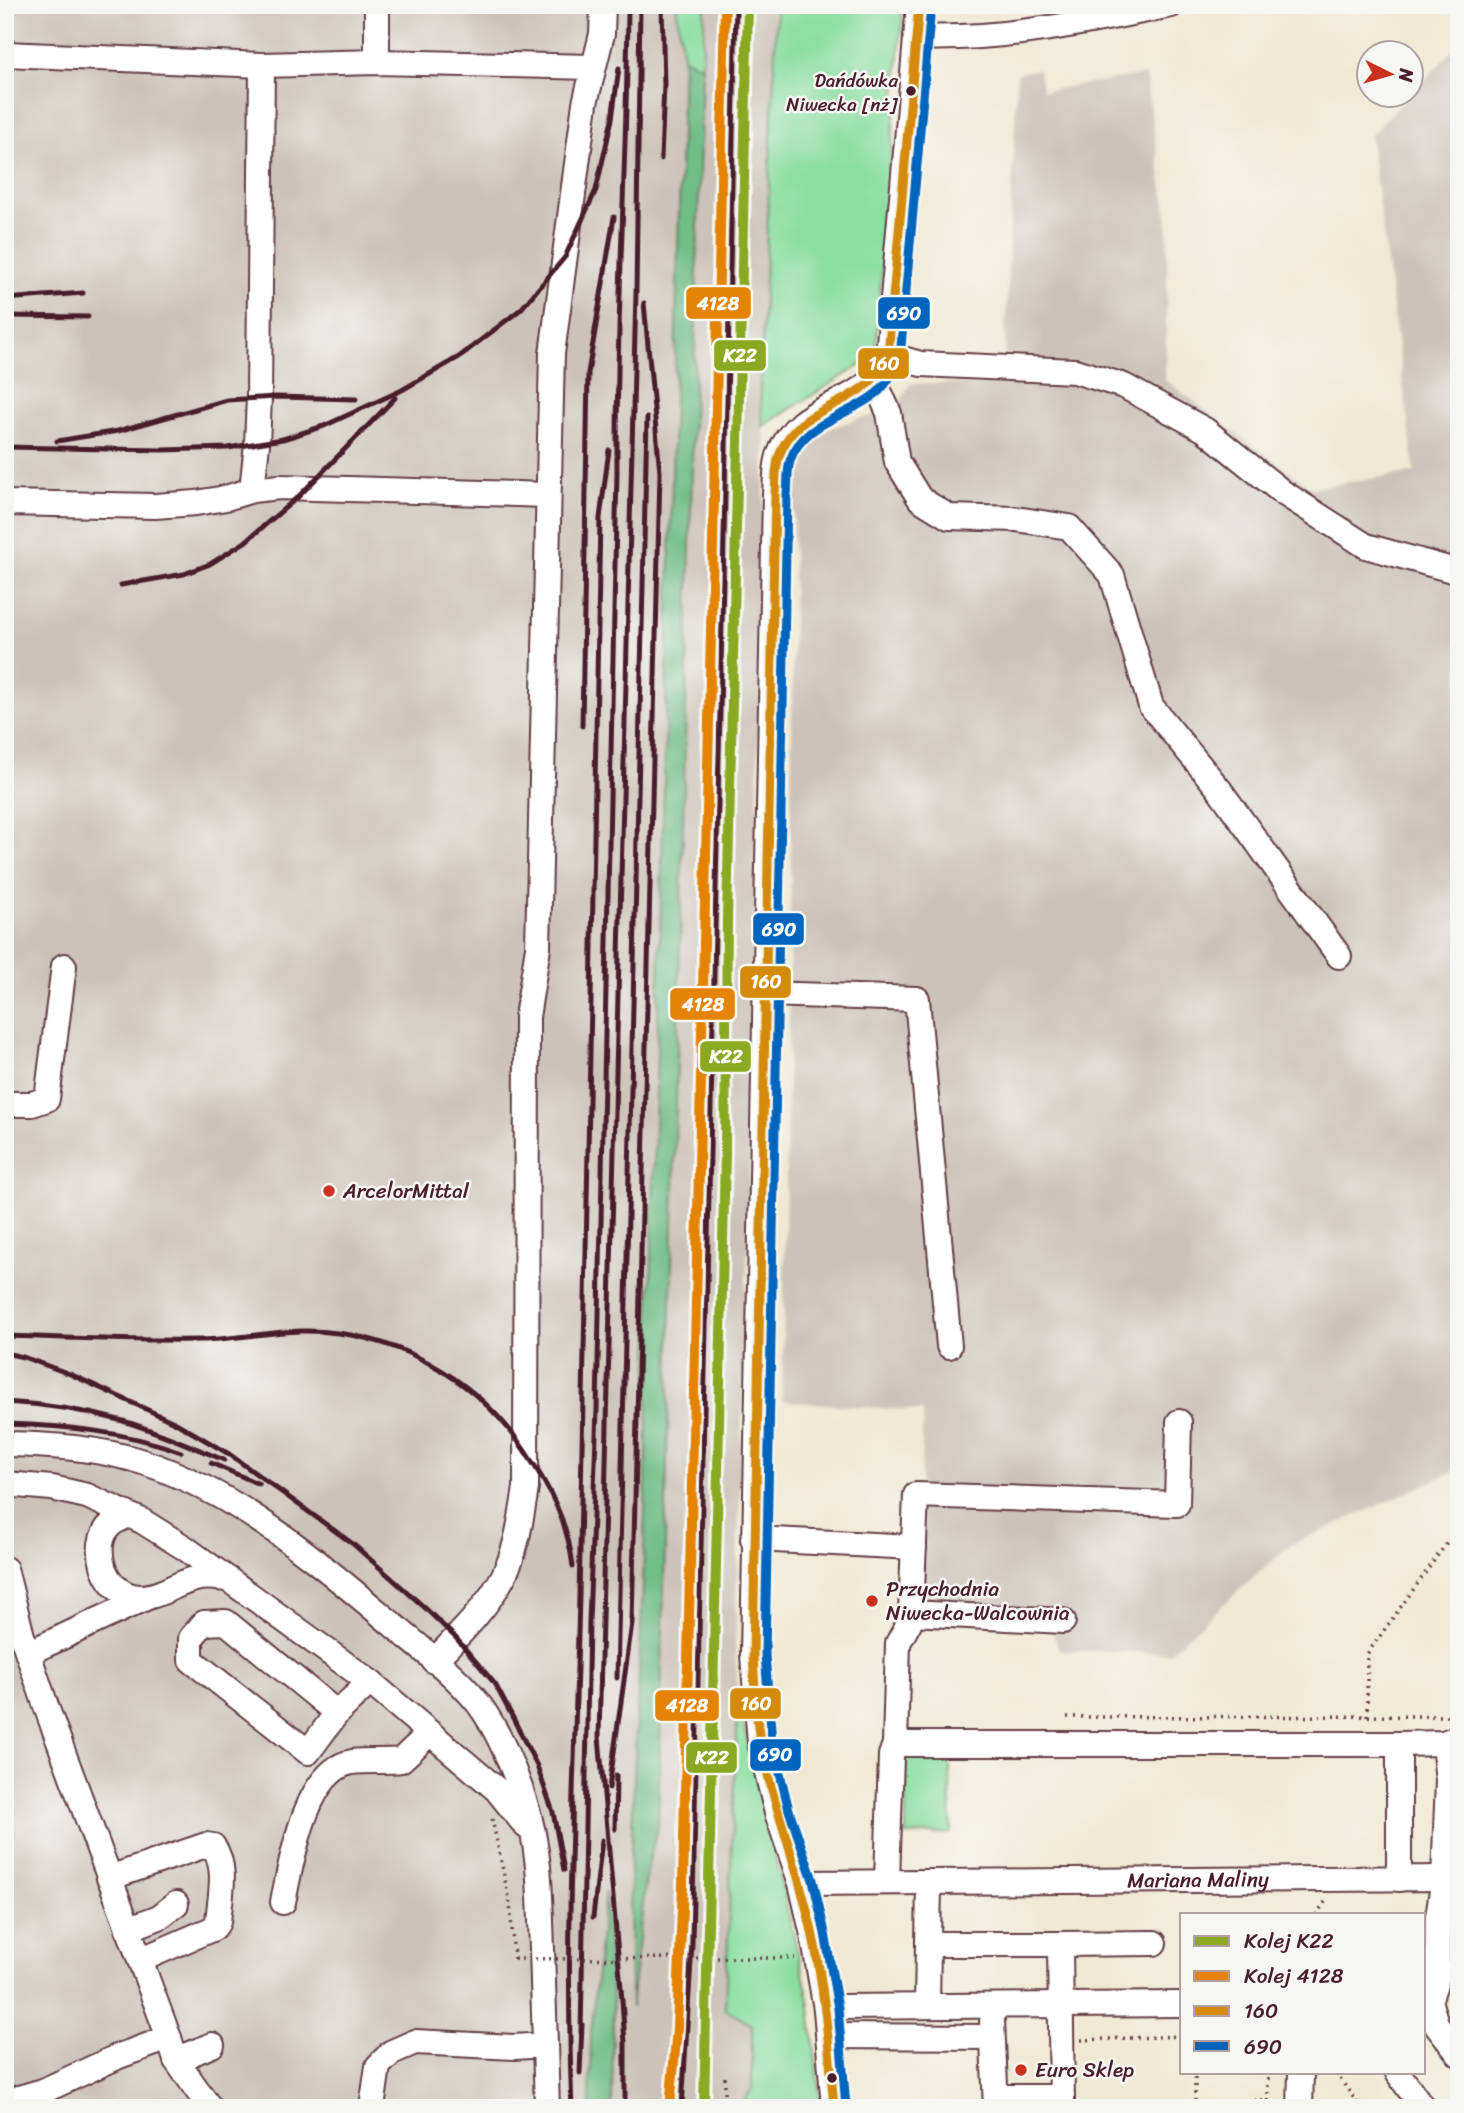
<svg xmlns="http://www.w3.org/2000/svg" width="1464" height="2113" viewBox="0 0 1464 2113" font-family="Sriracha,sans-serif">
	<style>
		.industrial { fill: #ccc2b9 }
		.green { fill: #8adea0; stroke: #6a7e66; stroke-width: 2 }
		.forest { fill: #6fbd86; stroke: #5c6e58; stroke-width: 2 }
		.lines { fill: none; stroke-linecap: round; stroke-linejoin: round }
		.minor-casing { stroke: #633d44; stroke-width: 28 }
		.path { stroke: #633d44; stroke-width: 3.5; stroke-dasharray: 2 5; stroke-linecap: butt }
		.minor { stroke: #fff; stroke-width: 24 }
		.rail { stroke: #4a1f2b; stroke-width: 5 }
		.path-bridge { stroke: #633d44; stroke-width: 3.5; stroke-dasharray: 2 5; stroke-linecap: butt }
		.bus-1-casing { stroke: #f6f6f2; stroke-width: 14 }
		.bus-2-casing { stroke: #f6f6f2; stroke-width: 14 }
		.bus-1 { stroke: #d48b09; stroke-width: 9 }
		.bus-2 { stroke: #0065bd; stroke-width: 9 }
		.rail-1-casing { stroke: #f6f6f2; stroke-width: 16 }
		.rail-2-casing { stroke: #f6f6f2; stroke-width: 16 }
		.rail-1 { stroke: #8aa921; stroke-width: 10 }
		.rail-2 { stroke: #e48306; stroke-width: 10 }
		.bus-dot { fill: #4a1f2b; stroke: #f6f6f2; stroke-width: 2.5 }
		.poi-dot { fill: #c8321e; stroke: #f6f6f2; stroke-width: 2.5 }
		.labels { text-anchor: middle; stroke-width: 5; stroke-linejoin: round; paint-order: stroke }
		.bus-label { font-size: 19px; fill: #4a1f2b; stroke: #f6f6f2; text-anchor: end }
		.poi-label { font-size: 21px; fill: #4a1f2b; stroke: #f6f6f2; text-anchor: start }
		.street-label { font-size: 21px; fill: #4a1f2b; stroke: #f6f6f2 }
		.line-badge { stroke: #f6f6f2; stroke-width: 2.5 }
		.badge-label { font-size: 19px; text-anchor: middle; font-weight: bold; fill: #fff }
	</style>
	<rect width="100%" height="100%" fill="#f6f6f2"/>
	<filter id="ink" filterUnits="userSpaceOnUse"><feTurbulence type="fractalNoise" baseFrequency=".0143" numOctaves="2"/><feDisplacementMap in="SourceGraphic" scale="14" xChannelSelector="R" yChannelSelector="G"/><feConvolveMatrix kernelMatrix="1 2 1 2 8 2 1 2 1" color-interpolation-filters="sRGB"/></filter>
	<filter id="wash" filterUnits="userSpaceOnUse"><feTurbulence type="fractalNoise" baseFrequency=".00686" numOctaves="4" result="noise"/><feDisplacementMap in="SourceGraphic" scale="28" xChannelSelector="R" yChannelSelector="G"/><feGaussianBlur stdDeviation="1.57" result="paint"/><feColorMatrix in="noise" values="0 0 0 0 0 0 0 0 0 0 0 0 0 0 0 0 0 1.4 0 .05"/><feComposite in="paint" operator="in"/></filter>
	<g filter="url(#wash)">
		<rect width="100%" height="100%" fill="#f0e8d2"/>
		<g class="industrial">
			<path d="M 5,5 L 676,5 L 679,19 L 702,65 L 705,5 L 777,5 L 760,390 L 765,438 L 748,1227 L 735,1643 L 738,1702 L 725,2009 L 752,2024 L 752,2089 L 739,2108 L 5,2108 Z"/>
			<path d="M 1459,44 L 1459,1469 L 1290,1545 L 1169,1653 L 1059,1650 L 1051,1626 L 916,1621 L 923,1411 L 782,1401 L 790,948 L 794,497 L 797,462 L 816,434 L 857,419 L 900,410 L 899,403 L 911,383 L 1003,384 L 1017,74 L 1038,69 L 1043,91 L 1145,75 L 1168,221 L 1165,380 L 1311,488 L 1415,472 L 1370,136 Z"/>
		</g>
		<g class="green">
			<path d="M 676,5 L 705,5 L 702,66 L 683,58 Z"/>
			<path d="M 777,5 L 903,5 L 875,356 L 763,426 L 760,390 Z"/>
			<path d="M 738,1702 L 809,1999 L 821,2108 L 739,2108 L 752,2089 L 752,2025 L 725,2009 Z"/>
			<path d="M 911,1755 L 943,1757 L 950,1766 L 951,1833 L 906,1835 L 906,1759 Z"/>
			<path d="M 1452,1854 L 1459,1854 L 1459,2025 L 1457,2021 Z"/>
		</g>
		<g class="forest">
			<path d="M 683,58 L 702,66 L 658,1825 L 647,1869 L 631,2008 L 630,1869 L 643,1587 Z"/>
			<path d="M 605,1891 L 613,2013 L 612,2108 L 590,2108 L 591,2032 Z"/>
		</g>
	</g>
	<g filter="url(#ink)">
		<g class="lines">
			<g class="minor-casing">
				<g id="minor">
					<path d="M 916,37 C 1002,41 1087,22 1171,5"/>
					<path d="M 5,54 L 262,65 L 377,62 L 592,67"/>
					<path d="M 377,62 L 377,5"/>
					<path d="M 888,355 L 921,364 L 1075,371 L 1124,386 L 1205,430 L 1282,492 L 1366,546 L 1459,572"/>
					<path d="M 871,381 L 881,395 L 889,413 L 897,462 L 920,499 L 949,517 L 1016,519 L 1069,527 L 1112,575 L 1151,706 L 1219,789 L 1339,956"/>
					<path d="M 252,490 L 257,444 L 259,397 L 262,65"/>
					<path d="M 5,503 L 155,506 L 196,503 L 226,498 L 252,490 L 280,487 L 548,495"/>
					<path d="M 766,994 L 917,999 L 949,1346"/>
					<path d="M 5,1104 L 32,1104 L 47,1099 L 64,966"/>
					<path d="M 5,1444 C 52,1445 101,1448 146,1463 C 241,1495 317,1561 392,1624 C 421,1649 454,1673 478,1703 C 498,1729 515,1771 525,1803 C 541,1850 540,1900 542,1949 C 544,2002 545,2055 547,2108"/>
					<path d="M 5,1484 L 52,1488 L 87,1496 L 142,1521 L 185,1548 L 370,1682 L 496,1789 L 526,1826"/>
					<path d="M 129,1515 C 114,1521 104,1526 101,1544 C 98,1575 120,1605 154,1595 C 168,1591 181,1582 195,1579 C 205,1576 217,1578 228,1579"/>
					<path d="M 753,1539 L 914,1547"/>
					<path d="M 5,1569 L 22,1636 L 47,1709 L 169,2038 L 119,2056 L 43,2091 L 5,2102"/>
					<path d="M 911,1613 L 1063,1621"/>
					<path d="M 28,1653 L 150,1596"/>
					<path d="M 434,1661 C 459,1635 486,1609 503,1577 C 517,1550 521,1518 526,1488 L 527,1017 L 538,947 L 552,354 L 585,103 L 602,34 L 603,5"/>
					<path d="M 337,1713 L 226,1622 L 204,1623 L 191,1638 L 191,1660 L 308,1752 L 337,1713 L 370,1682"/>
					<path d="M 1444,1743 L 1448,1781 L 1444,1878 L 1438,1916 L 1437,1978 L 1429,2001 L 1437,2026 L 1459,2054"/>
					<path d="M 895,1744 L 1399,1744 L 1444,1743 L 1459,1737"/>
					<path d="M 109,1878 L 206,1845 L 213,1846 C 228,1867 220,1897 218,1922 L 214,1928 L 140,1960"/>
					<path d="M 1399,1879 L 1399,1744"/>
					<path d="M 887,1882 L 891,1755 L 895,1744 L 898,1643 L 909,1623 L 911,1613 L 916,1495 L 1177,1504 L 1179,1422"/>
					<path id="s1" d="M 801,1883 L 1444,1878"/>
					<path d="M 283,1902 C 291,1864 305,1770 352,1762 C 368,1760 385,1762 401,1760 L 430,1733"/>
					<path d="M 128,1929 L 159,1917 L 176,1904"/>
					<path d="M 928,1944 L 1060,1944 L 1062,2108"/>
					<path d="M 1060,1944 L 1154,1943"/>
					<path d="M 927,2006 L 929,1882"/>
					<path d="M 826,2009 L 841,2007 L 1182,2004"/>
					<path d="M 992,2020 L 996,2108"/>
					<path d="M 829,2036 L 992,2037"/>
					<path d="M 169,2038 L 176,2060 L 210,2108"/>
					<path d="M 176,2060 L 212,2045"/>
					<path d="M 1398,2073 L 1423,2108"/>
					<path d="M 996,2097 L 1062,2097"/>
					<path d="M 372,2108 L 378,2066 L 392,2052 L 415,2042 L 514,2047 L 545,2045"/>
					<path d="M 834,2108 L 826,2009 L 813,1935 L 801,1883 L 777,1813 L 760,1743 L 753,1655 L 775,494 C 776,482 775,468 779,456 C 796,408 837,411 870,382 C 878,374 883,365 888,355 L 919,5"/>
					<path d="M 1300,2108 L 1301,2073"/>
				</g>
			</g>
			<g class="path">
				<path d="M 1367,1716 L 1367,1654 L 1459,1526"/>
				<path d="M 1067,1717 L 1454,1716"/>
				<path d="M 492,1819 L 510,1903 L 514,1959"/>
				<path d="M 1316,1915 L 1327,1899"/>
				<path d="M 731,1958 L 795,1958"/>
				<path d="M 1081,2040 L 1182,2036"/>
				<path d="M 1336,2073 L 1361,2108"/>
				<path d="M 725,2077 L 725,2108"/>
				<path d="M 1254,2100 L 1268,2100"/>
				<path d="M 1195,2108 L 1195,2073"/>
				<path d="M 1268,2108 L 1268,2073"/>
			</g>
			<use href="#minor" class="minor"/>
			<g class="rail">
				<path d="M 661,159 L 664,85 L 662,5"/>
				<path d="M 5,299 L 83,293"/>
				<path d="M 5,316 L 88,317"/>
				<path d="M 57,441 L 118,431 L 227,400 L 276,397 L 356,399"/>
				<path d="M 5,447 L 163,450 L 228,448 L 283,439 L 324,426 L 402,390 L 459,357 L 521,309 L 565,257 L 596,190 L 612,119 L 619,68"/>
				<path d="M 121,585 L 184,574 L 210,564 L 245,542 L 299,496 L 395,398"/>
				<path d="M 582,726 L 588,373 L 614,217"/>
				<path d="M 5,1336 C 70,1338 136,1341 201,1340 C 235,1339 268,1332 301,1331 C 390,1329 476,1377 525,1451 C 550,1488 568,1522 573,1567"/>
				<path d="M 5,1353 L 23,1357 L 70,1374 L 176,1423 L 229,1454 L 353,1544 L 424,1607 L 456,1638 L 495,1684 L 514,1720 L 537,1766 L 553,1812 L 564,1870"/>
				<path d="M 5,1402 C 42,1404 87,1411 123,1421 C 157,1431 190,1446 224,1460"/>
				<path d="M 5,1424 C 66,1426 124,1431 181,1452"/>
				<path d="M 211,1463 L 259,1484"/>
				<path d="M 617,1678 L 647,418"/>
				<path d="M 609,1788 L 632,1623 L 660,472 L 644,303"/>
				<path d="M 615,1829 L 616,1776"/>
				<path d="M 593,1917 L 602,1840"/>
				<path d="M 581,2033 L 589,1622 L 597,1409 L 617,472 C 616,316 627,161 628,5"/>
				<path d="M 580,2073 L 582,2024"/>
				<path d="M 572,2108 C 564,1921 577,1735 580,1549 C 587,1205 594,862 600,518 L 609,450"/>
				<path d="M 625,2108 L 625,2043 L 622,2000 L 599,1737 L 636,292 L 640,5"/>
				<path d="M 682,2108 L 692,1944 L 736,5"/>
			</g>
			<path class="path-bridge" d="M 514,1959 L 731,1958"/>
			<g class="bus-1-casing">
				<path id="bus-1" d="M 834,2108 C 829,2049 825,1990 812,1932 C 799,1869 774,1809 761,1746 C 755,1717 755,1685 753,1655 L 775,494 C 776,482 775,468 779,456 C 795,411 838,410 870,382 C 878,375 883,365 888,355 L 919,5"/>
			</g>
			<g class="bus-2-casing">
				<path id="bus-2" d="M 846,2107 L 838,2008 L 825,1933 L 813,1880 L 789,1810 L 772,1741 L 765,1655 L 787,495 C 788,484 787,472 790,461 C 803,421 850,417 879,391 C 888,382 895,370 900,358 L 931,6"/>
			</g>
			<use href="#bus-1" class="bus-1"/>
			<use href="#bus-2" class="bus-2"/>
			<g class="rail-1-casing">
				<path id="rail-1" d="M 704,2108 L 725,1152 L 727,919 L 748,5"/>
			</g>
			<g class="rail-2-casing">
				<path id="rail-2" d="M 670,2108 L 677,2028 L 683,1885 L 725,5"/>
			</g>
			<use href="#rail-1" class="rail-1"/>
			<use href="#rail-2" class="rail-2"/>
		</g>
	</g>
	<g class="bus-dot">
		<circle cx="911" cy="91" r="6"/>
		<circle cx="832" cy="2078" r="6"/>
	</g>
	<g class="poi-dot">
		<circle cx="329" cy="1191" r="7"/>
		<circle cx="872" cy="1601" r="7"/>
		<circle cx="1021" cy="2070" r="7"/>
	</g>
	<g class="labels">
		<g class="bus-label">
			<text x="898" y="87">Dańdówka<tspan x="898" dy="24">Niwecka [nż]</tspan></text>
		</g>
		<g class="poi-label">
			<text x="343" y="1198">ArcelorMittal</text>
			<text x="886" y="1596">Przychodnia<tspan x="886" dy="24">Niwecka-Walcownia</tspan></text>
			<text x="1035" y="2077">Euro Sklep</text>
		</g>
		<g class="street-label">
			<text dy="7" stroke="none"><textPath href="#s1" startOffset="397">Mariana Maliny</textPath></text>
		</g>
	</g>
	<g class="line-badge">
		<rect x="685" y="286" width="67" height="34" rx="7" fill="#e48306"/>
		<rect x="877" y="296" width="54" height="34" rx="7" fill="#0065bd"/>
		<rect x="713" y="339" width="54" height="33" rx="7" fill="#8aa921"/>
		<rect x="857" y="347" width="53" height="33" rx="7" fill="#d48b09"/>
		<rect x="752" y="912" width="53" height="34" rx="7" fill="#0065bd"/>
		<rect x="739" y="965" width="53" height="34" rx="7" fill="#d48b09"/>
		<rect x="669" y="987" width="67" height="34" rx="7" fill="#e48306"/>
		<rect x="699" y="1040" width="53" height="33" rx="7" fill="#8aa921"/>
		<rect x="729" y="1687" width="53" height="33" rx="7" fill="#d48b09"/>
		<rect x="654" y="1689" width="66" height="33" rx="7" fill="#e48306"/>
		<rect x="749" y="1738" width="53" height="34" rx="7" fill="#0065bd"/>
		<rect x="685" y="1741" width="53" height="33" rx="7" fill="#8aa921"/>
	</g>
	<g class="badge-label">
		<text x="718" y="310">4128</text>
		<text x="904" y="320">690</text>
		<text x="740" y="362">K22</text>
		<text x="884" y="370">160</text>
		<text x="779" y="936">690</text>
		<text x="766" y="988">160</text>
		<text x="703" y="1011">4128</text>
		<text x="726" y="1063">K22</text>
		<text x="756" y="1710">160</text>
		<text x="687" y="1712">4128</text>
		<text x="775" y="1761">690</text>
		<text x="712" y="1764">K22</text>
	</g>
	<rect width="1464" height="2113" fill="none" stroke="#f6f6f2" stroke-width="28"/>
	<rect x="1180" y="1913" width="245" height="161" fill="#f6f6f2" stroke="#b1a0a2" stroke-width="2"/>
	<rect x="1194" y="1936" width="35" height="10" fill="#8aa921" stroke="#b1a0a2" stroke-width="2"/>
	<text x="1244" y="1948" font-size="21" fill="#4a1f2b">Kolej K22</text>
	<rect x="1194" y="1971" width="35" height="10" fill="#e48306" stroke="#b1a0a2" stroke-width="2"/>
	<text x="1244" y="1983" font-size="21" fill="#4a1f2b">Kolej 4128</text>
	<rect x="1194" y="2006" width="35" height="10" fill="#d48b09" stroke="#b1a0a2" stroke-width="2"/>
	<text x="1244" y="2018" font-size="21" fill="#4a1f2b">160</text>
	<rect x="1194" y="2041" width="35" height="10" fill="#0065bd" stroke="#b1a0a2" stroke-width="2"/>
	<text x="1244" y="2054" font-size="21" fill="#4a1f2b">690</text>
	<g transform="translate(1390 74) rotate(95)"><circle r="33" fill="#f6f6f2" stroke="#b1a0a2" stroke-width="2"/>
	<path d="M0-5L12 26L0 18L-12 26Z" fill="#c8321e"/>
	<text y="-10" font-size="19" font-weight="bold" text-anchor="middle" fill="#4a1f2b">N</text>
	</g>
</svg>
